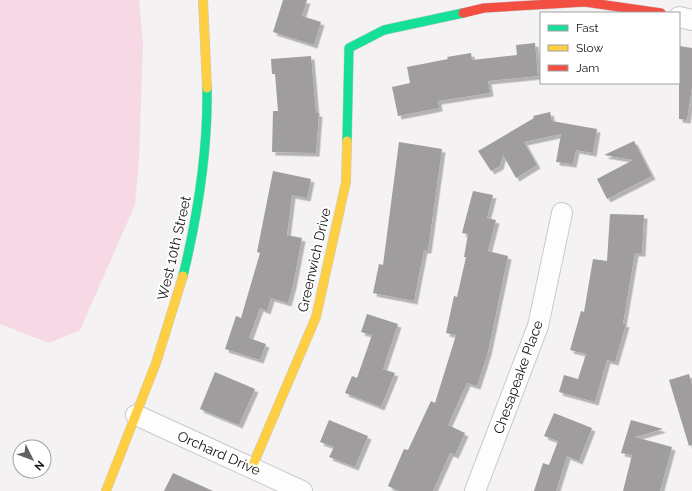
<svg xmlns="http://www.w3.org/2000/svg" width="692" height="491" viewBox="0 0 692 491" font-family="Raleway,sans-serif">
	<style>
		.green { fill: #f6d9e5 }
		.building { fill: #9f9d9d; filter: url(#shadow) }
		.lines { fill: none; stroke-linecap: round; stroke-linejoin: round }
		.street-casing { stroke: #cbc9ca; stroke-width: 22 }
		.fast-casing { stroke: #cbc9ca; stroke-width: 10 }
		.slow-casing { stroke: #cbc9ca; stroke-width: 10 }
		.jam-casing { stroke: #cbc9ca; stroke-width: 10 }
		.street { stroke: #fefdfd; stroke-width: 20 }
		.fast { stroke: #16e098; stroke-width: 9 }
		.slow { stroke: #ffcf43; stroke-width: 9 }
		.jam { stroke: #f24e42; stroke-width: 9 }
		.labels { text-anchor: middle; stroke-width: 4; stroke-linejoin: round; paint-order: stroke }
		.street-label { font-size: 14px; fill: #141213; stroke: #fff }
	</style>
	<defs>
		<filter id="shadow"><feDropShadow dx="3.5" dy="3.5" stdDeviation="0" flood-color="#0004"/></filter>
	</defs>
	<rect width="100%" height="100%" fill="#f5f2f3"/>
	<path class="green" d="M 0,0 L 139,0 L 143,43 L 139,159 L 135,205 L 80,330 L 49,343 L 0,324 Z"/>
	<g class="building">
		<path d="M 283,0 L 307,0 L 302,16 L 321,22 L 314,45 L 273,32 Z"/>
		<path d="M 535,43 L 538,76 L 488,81 L 490,93 L 438,101 L 439,108 L 398,116 L 392,87 L 410,83 L 407,67 L 448,59 L 447,57 L 471,53 L 472,60 L 517,55 L 516,45 Z"/>
		<path d="M 679,46 L 692,48 L 692,87 L 687,120 L 679,119 Z"/>
		<path d="M 311,56 L 316,113 L 319,113 L 316,153 L 272,152 L 273,111 L 278,111 L 275,74 L 272,74 L 271,59 Z"/>
		<path d="M 550,112 L 552,121 L 597,129 L 593,153 L 576,150 L 573,164 L 556,162 L 561,134 L 524,142 L 537,165 L 516,178 L 503,155 L 500,166 L 491,171 L 478,151 L 534,118 L 533,116 Z"/>
		<path d="M 634,141 L 652,176 L 607,199 L 597,179 L 633,160 L 604,155 Z"/>
		<path d="M 399,142 L 442,149 L 428,250 L 424,250 L 414,301 L 373,293 L 379,264 L 383,265 Z"/>
		<path d="M 273,171 L 311,179 L 307,198 L 292,195 L 287,235 L 302,238 L 293,285 L 288,303 L 271,298 L 267,311 L 260,308 L 249,338 L 266,344 L 260,360 L 225,349 L 236,316 L 241,318 L 260,253 L 257,252 Z"/>
		<path d="M 473,191 L 493,195 L 487,218 L 496,220 L 488,251 L 508,256 L 488,352 L 477,386 L 467,383 L 448,425 L 465,433 L 455,455 L 450,453 L 433,491 L 399,491 L 388,486 L 404,449 L 408,450 L 431,401 L 435,403 L 456,335 L 446,333 L 454,296 L 457,297 L 466,257 L 464,257 L 468,234 L 462,233 Z"/>
		<path d="M 610,214 L 644,215 L 642,253 L 635,253 L 623,323 L 626,324 L 615,362 L 607,360 L 595,402 L 559,392 L 564,375 L 578,379 L 586,354 L 570,350 L 581,311 L 584,312 L 593,259 L 607,261 Z"/>
		<path d="M 367,314 L 398,324 L 383,369 L 395,373 L 381,407 L 345,393 L 352,376 L 357,378 L 372,335 L 361,332 Z"/>
		<path d="M 215,372 L 255,389 L 239,425 L 200,409 Z"/>
		<path d="M 689,374 L 692,385 L 692,445 L 689,446 L 669,380 Z"/>
		<path d="M 554,413 L 592,428 L 579,461 L 567,456 L 556,491 L 534,491 L 543,463 L 549,465 L 558,441 L 544,436 Z"/>
		<path d="M 329,420 L 368,436 L 355,467 L 329,457 L 334,447 L 320,442 Z"/>
		<path d="M 631,420 L 663,429 L 635,437 L 672,447 L 660,491 L 623,491 L 632,455 L 621,453 Z"/>
		<path d="M 173,473 L 213,491 L 164,491 Z"/>
	</g>
	<g class="lines">
		<g class="street-casing">
			<g id="street">
				<path d="M 679,17 L 692,20"/>
				<path d="M 136,415 L 302,491"/>
				<path d="M 475,491 L 538,326 L 562,213"/>
			</g>
		</g>
		<g class="fast-casing">
			<g id="fast">
				<path d="M 347,141 L 349,48 L 384,30 L 463,13"/>
				<path d="M 183,276 C 198,214 208,152 207,88"/>
			</g>
		</g>
		<g class="slow-casing">
			<g id="slow">
				<path d="M 203,0 L 207,88"/>
				<path d="M 252,467 L 316,317 L 346,182 L 347,141"/>
				<path d="M 106,491 L 156,363 L 183,276"/>
			</g>
		</g>
		<g class="jam-casing">
			<path id="jam" d="M 463,13 L 484,8 L 585,2 L 661,13"/>
		</g>
		<use href="#street" class="street"/>
		<use href="#fast" class="fast"/>
		<use href="#slow" class="slow"/>
		<use href="#jam" class="jam"/>
	</g>
	<g class="labels">
		<g class="street-label">
			<text transform="translate(174 248) rotate(-77)" y="5">West 10th Street</text>
			<text transform="translate(314 260) rotate(-77)" y="5">Greenwich Drive</text>
			<text transform="translate(518 377) rotate(-70)" y="5">Chesapeake Place</text>
			<text transform="translate(219 453) rotate(24)" y="5">Orchard Drive</text>
		</g>
	</g>
	<rect x="540" y="12" width="140" height="72" fill="#ffffff" stroke="#a1a0a1"/>
	<rect x="548" y="25" width="20" height="6" fill="#16e098" stroke="#a1a0a1"/>
	<text x="576" y="32" font-size="12" fill="#141213">Fast</text>
	<rect x="548" y="45" width="20" height="6" fill="#ffcf43" stroke="#a1a0a1"/>
	<text x="576" y="52" font-size="12" fill="#141213">Slow</text>
	<rect x="548" y="65" width="20" height="6" fill="#f24e42" stroke="#a1a0a1"/>
	<text x="576" y="72" font-size="12" fill="#141213">Jam</text>
	<g transform="translate(32 459) rotate(132)"><circle r="19" fill="#ffffff" stroke="#a1a0a1"/>
	<path d="M0-3L7 15L0 10L-7 15Z" fill="#636061"/>
	<text y="-6" font-size="11" font-weight="bold" text-anchor="middle" fill="#141213">N</text>
	</g>
</svg>
